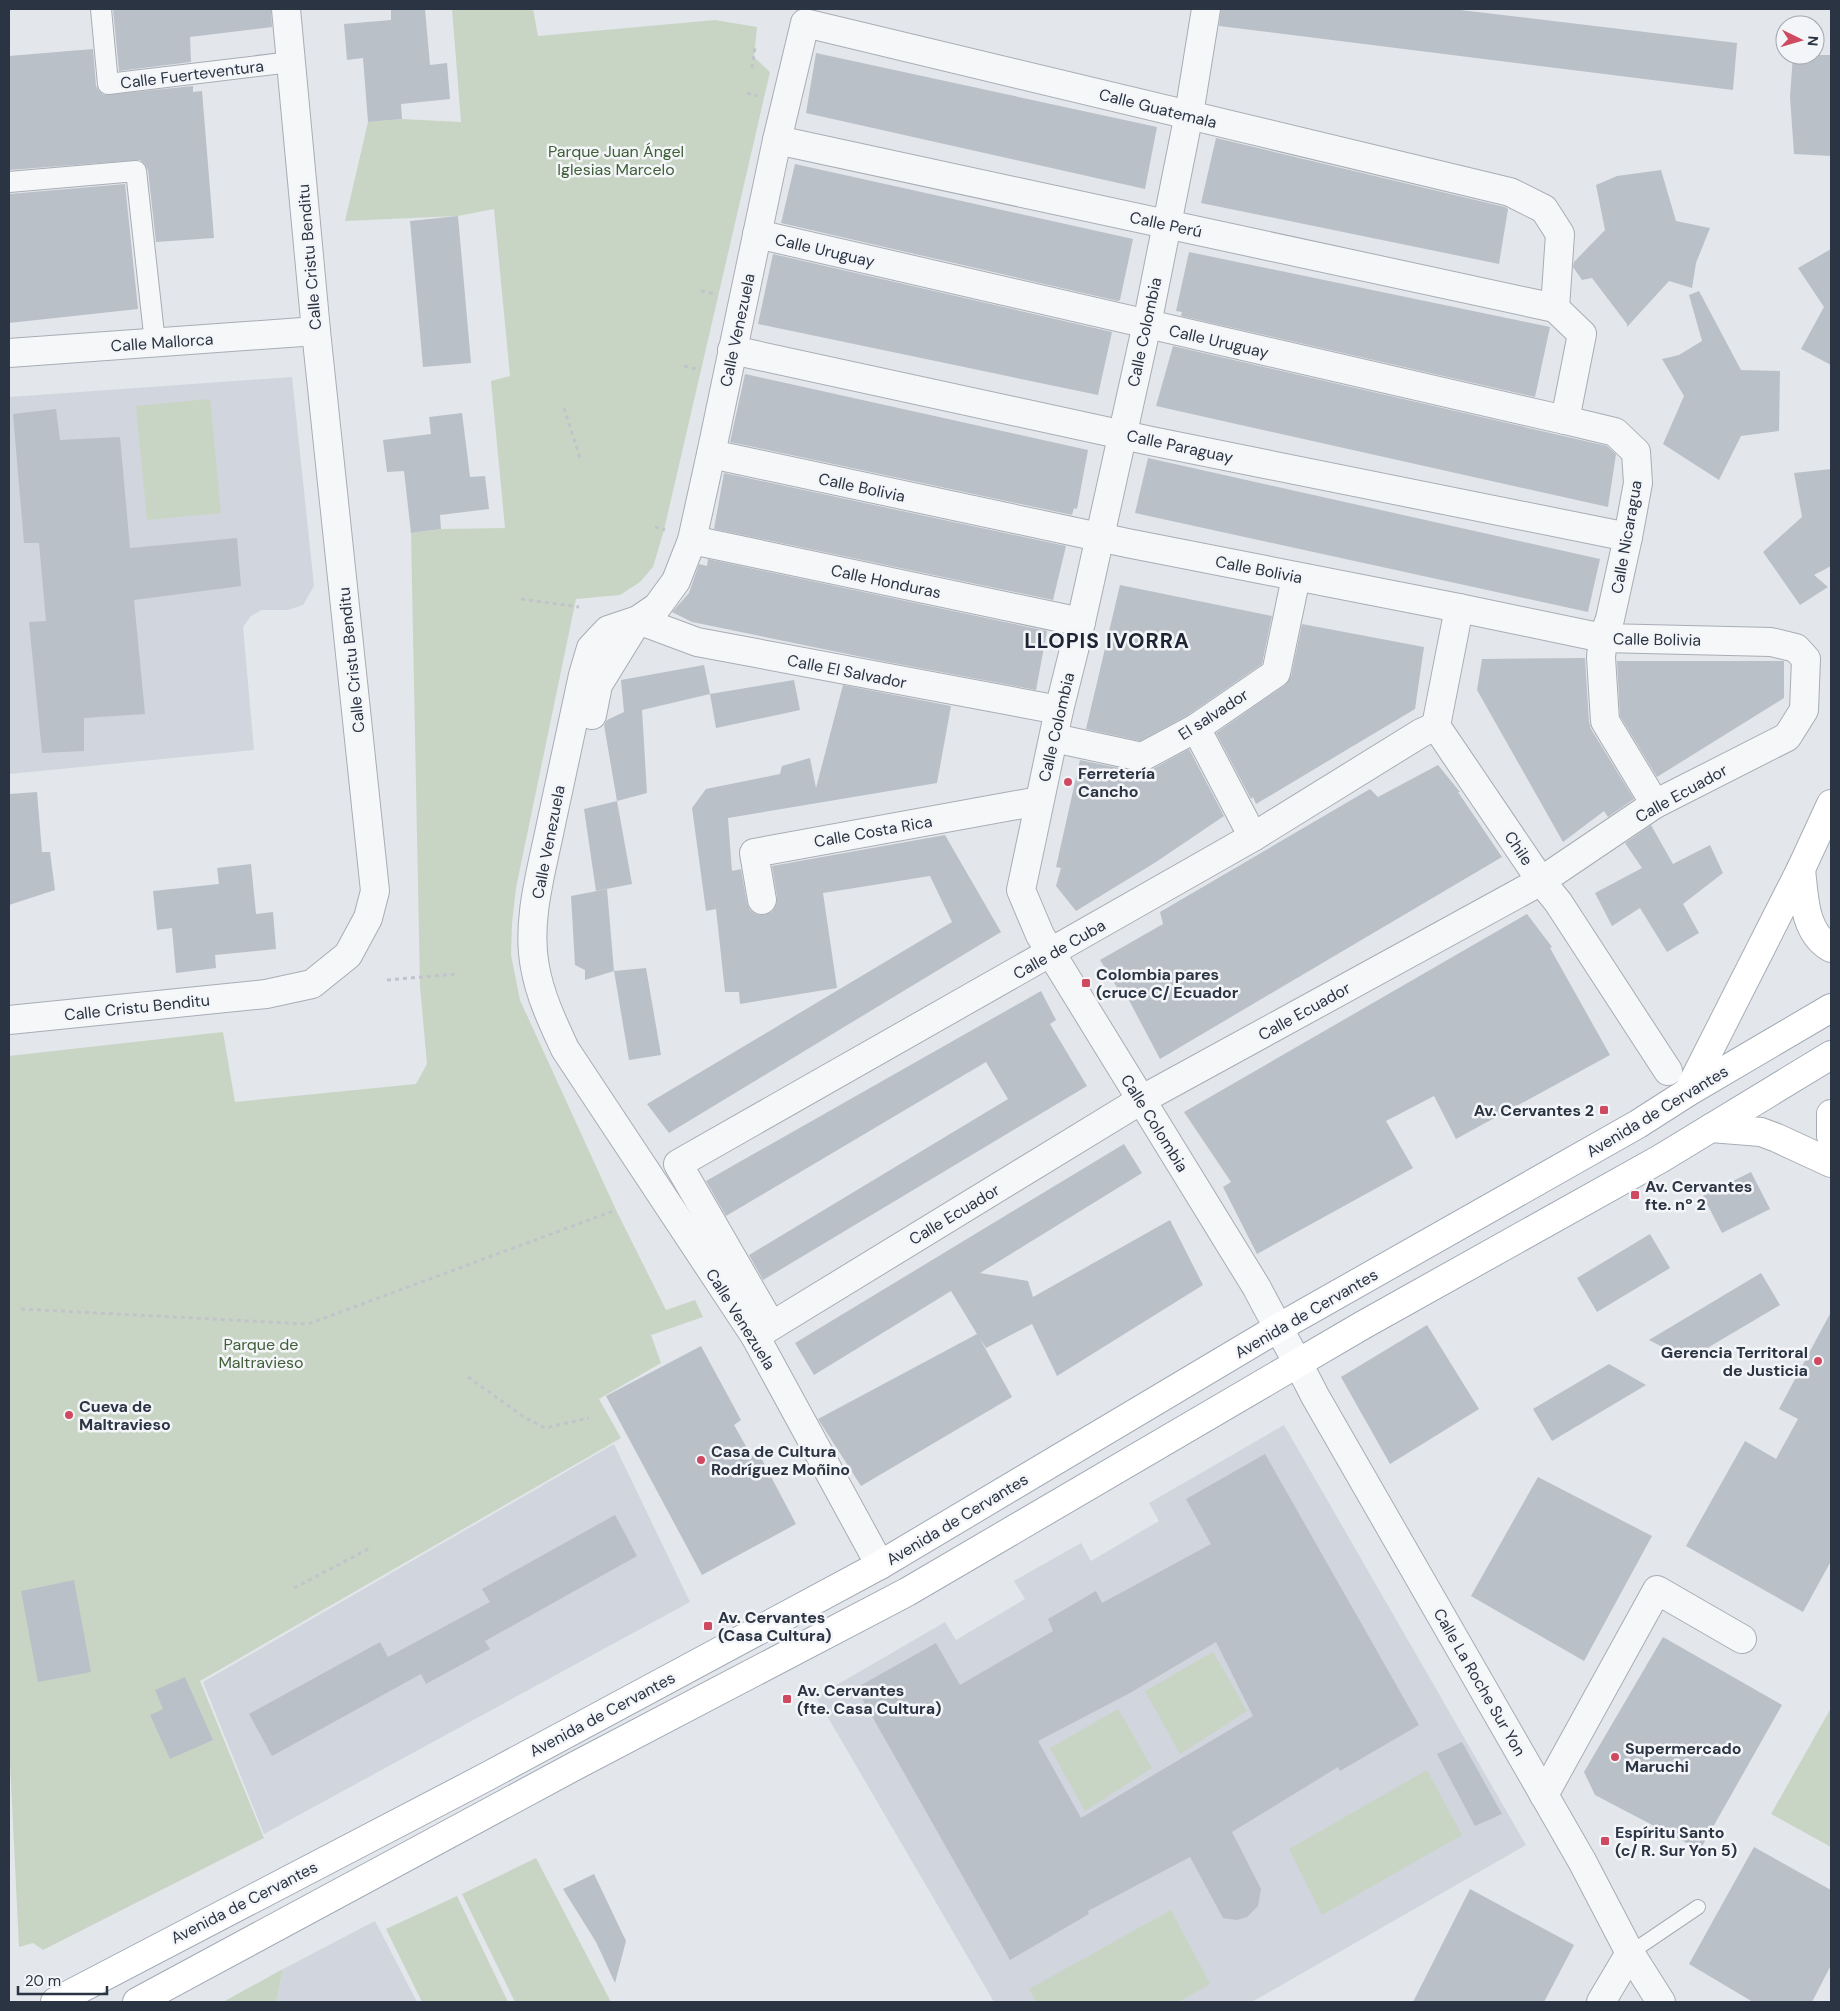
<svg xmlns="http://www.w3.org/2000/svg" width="1840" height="2011" viewBox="0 0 1840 2011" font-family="'DM Sans',sans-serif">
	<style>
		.built { fill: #d1d5dd }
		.green { fill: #c9d5c4 }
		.building { fill: #bac0c8; fill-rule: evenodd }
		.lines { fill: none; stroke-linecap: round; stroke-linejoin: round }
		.service-casing { stroke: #a8adb5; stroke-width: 16 }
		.pedestrian-casing { stroke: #a8adb5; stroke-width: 22 }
		.minor-casing { stroke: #a8adb5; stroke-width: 30 }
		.secondary-casing { stroke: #a8adb5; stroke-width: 30 }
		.primary-casing { stroke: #a2abb7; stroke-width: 30 }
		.path { stroke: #c1c4ca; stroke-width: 3; stroke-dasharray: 4 4; stroke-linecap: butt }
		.service { stroke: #f6f7f9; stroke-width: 14 }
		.pedestrian { stroke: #f6f7f9; stroke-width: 20 }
		.minor { stroke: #f6f7f9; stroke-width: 28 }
		.secondary { stroke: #fff; stroke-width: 28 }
		.primary { stroke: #fff; stroke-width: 28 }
		.poi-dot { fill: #cf4960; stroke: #f3f5f8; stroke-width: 2 }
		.labels { text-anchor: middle; stroke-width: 5; stroke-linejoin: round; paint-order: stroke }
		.street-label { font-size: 16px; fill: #2b3443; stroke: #f3f5f8 }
		.park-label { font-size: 16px; fill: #405f38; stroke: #f3f5f8 }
		.poi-label { font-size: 16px; font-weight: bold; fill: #2b3443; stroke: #f3f5f8; text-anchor: start }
		.district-label { font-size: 21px; font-weight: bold; letter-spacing: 1px; fill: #1d2534; stroke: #f3f5f8 }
	</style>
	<rect width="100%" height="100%" fill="#e3e6eb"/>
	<g class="built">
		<path d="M 292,377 L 314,586 L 303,605 L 288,610 L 262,610 L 251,616 L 243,627 L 254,750 L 9,774 L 9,397 Z"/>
		<path d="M 1284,1425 L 1526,1845 L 1252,2002 L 994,2002 L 816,1697 L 945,1622 L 956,1640 L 1025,1599 L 1014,1581 L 1081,1543 L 1091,1561 L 1159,1521 L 1149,1503 Z"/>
		<path d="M 614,1444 L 690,1602 L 264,1834 L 203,1682 Z"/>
		<path d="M 375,1921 L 417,2002 L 276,2002 L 283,1969 Z"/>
	</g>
	<g class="green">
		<path d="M 452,9 L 533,9 L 538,36 L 715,20 L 757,27 L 754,57 L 770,72 L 664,530 L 653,567 L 640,582 L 620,595 L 576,599 L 516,888 L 512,923 L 511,955 L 520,1000 L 616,1210 L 666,1310 L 695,1300 L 703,1317 L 651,1335 L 661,1363 L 599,1399 L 621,1438 L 200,1681 L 264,1838 L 43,1950 L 33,1943 L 19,1947 L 9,1742 L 9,1056 L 223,1032 L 235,1102 L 416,1084 L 427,1064 L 420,986 L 411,533 L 441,529 L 505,528 L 491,381 L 510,376 L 494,209 L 458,216 L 345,221 L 368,122 L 402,119 L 461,122 Z"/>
		<path d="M 210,399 L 221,513 L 147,520 L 136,406 Z"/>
		<path d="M 1213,1652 L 1247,1711 L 1180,1754 L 1145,1691 Z"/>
		<path d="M 1831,1708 L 1831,1847 L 1771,1814 Z"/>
		<path d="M 1118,1709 L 1152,1768 L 1085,1811 L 1050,1748 Z"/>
		<path d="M 1427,1770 L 1462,1835 L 1322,1915 L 1289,1849 Z"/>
		<path d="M 536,1858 L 611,2002 L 515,2002 L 462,1894 Z"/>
		<path d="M 457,1896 L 508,2002 L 422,2002 L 386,1929 Z"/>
		<path d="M 1171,1910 L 1210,1984 L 1178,2002 L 1036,2002 L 1029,1989 Z"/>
		<path d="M 283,1969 L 276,2002 L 223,2002 Z"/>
	</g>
	<g class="building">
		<path d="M 113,9 L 271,9 L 272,27 L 190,37 L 191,62 L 119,71 Z"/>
		<path d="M 391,9 L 425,9 L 430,65 L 447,63 L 450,99 L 401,104 L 402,119 L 368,122 L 363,58 L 347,60 L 344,24 L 391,20 Z"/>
		<path d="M 1221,9 L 1452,9 L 1737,43 L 1733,90 L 1219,26 Z"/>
		<path d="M 93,49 L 96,86 L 99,91 L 104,95 L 193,86 L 193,92 L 202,91 L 214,238 L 156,242 L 148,170 L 145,164 L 140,160 L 9,170 L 9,56 Z"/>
		<path d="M 816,53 L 1157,127 L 1145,189 L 806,113 Z"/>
		<path d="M 1793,55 L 1831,55 L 1831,156 L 1794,154 L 1790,97 Z"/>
		<path d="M 1216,138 L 1505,207 L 1508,209 L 1499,264 L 1201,203 Z"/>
		<path d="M 795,164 L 1133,239 L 1120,300 L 1118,301 L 781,223 Z"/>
		<path d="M 1661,170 L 1676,221 L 1710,228 L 1696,263 L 1692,288 L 1669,281 L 1627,327 L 1627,324 L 1592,278 L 1582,280 L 1573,267 L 1574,262 L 1605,230 L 1596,185 L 1617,176 Z"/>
		<path d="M 125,184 L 138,309 L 9,323 L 9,194 Z"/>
		<path d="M 458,216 L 471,363 L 423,367 L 410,221 Z"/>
		<path d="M 1831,249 L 1831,365 L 1801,349 L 1824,307 L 1798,268 Z"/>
		<path d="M 1189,252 L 1550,327 L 1535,397 L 1181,316 L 1182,312 L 1176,311 Z"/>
		<path d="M 773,254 L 1112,332 L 1098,395 L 758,324 Z"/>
		<path d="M 1699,291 L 1741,370 L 1780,371 L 1779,431 L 1741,436 L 1719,480 L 1663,444 L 1684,396 L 1662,359 L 1679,355 L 1702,341 L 1689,295 Z"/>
		<path d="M 1173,346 L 1607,446 L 1616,454 L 1608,507 L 1156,406 Z"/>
		<path d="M 745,374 L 1088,450 L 1077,509 L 1074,508 L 1072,515 L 730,442 Z"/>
		<path d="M 56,409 L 60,440 L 120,437 L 130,548 L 237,538 L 241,586 L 134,600 L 145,714 L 84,718 L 84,751 L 42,753 L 29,622 L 46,621 L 39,543 L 24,543 L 13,414 Z"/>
		<path d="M 462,413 L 470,477 L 485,476 L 489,509 L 440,515 L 441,529 L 411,533 L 404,471 L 387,472 L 383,440 L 431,434 L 429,417 Z"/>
		<path d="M 1148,458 L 1600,559 L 1588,612 L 1135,513 Z"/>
		<path d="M 1831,469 L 1831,566 L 1814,575 L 1828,587 L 1800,605 L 1763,552 L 1802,517 L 1794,473 Z"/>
		<path d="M 724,473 L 1066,546 L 1053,600 L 714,529 Z"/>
		<path d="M 708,559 L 1047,631 L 1036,690 L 877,660 L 692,622 L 672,612 L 689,593 L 699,564 L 707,566 Z"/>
		<path d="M 1120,585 L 1272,616 L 1262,664 L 1188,715 L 1140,741 L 1086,729 Z"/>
		<path d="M 1302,624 L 1424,647 L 1415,709 L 1256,804 L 1253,797 L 1251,799 L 1216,733 L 1285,685 L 1291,676 Z"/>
		<path d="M 1585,658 L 1589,722 L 1591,729 L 1634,799 L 1608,817 L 1604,811 L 1563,842 L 1477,690 L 1482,659 Z"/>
		<path d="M 1617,661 L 1784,661 L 1784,698 L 1657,777 L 1620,716 Z"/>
		<path d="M 704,665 L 710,694 L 642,710 L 647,793 L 617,801 L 604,725 L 607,720 L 624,712 L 621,680 Z"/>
		<path d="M 794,680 L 800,710 L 716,728 L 710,694 Z"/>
		<path d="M 843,685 L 951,706 L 937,783 L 728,818 L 732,871 L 741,869 L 747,903 L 750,910 L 756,914 L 764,915 L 772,912 L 776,906 L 777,897 L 772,866 L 945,835 L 1001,932 L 669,1133 L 647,1104 L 952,922 L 930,876 L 823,893 L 837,988 L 740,1004 L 739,992 L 725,992 L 716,909 L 706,911 L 692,808 L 706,789 L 780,774 L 782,766 L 810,758 L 816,788 Z"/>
		<path d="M 1189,749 L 1224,816 L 1156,862 L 1076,911 L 1056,886 L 1061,868 L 1056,867 L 1080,760 L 1139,772 L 1149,771 Z"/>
		<path d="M 1438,765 L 1460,792 L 1458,792 L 1502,857 L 1160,1059 L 1122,987 L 1118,989 L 1100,960 L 1163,924 L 1160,912 L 1370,789 L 1378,797 Z"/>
		<path d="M 37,792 L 42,852 L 50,852 L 55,890 L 9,905 L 9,794 Z"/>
		<path d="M 617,801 L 632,884 L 596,891 L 584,809 Z"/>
		<path d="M 1651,825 L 1673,864 L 1710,845 L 1723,873 L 1683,904 L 1699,933 L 1667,952 L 1640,908 L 1612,926 L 1595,893 L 1642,868 L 1625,843 Z"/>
		<path d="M 251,864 L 256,914 L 273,912 L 276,949 L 215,955 L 216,968 L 176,973 L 172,928 L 157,930 L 153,891 L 219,884 L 217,868 Z"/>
		<path d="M 607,889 L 614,971 L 585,980 L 585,970 L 575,965 L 571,896 Z"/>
		<path d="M 1527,914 L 1552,947 L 1550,948 L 1610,1055 L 1456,1139 L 1434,1096 L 1386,1121 L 1413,1168 L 1257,1254 L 1223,1187 L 1231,1182 L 1184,1112 Z"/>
		<path d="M 646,968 L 661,1055 L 629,1060 L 614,971 Z"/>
		<path d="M 1041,991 L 1056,1020 L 1050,1024 L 1087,1086 L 763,1280 L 749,1255 L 1008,1099 L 986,1062 L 726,1216 L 706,1181 Z"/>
		<path d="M 1124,1144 L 1142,1173 L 980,1273 L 1028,1281 L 1033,1297 L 1170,1220 L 1203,1285 L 1057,1376 L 1032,1324 L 986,1348 L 979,1337 L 1012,1397 L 861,1486 L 818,1419 L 977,1334 L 951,1291 L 814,1375 L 795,1343 Z"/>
		<path d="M 1751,1172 L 1770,1209 L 1722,1233 L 1703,1196 Z"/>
		<path d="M 1650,1234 L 1670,1268 L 1597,1312 L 1577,1278 Z"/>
		<path d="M 1761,1273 L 1780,1305 L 1687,1360 L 1649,1340 Z"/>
		<path d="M 1831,1312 L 1831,1561 L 1803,1612 L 1686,1546 L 1745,1441 L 1776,1459 L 1798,1419 L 1779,1409 Z"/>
		<path d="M 1427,1325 L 1479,1409 L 1390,1464 L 1341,1377 Z"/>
		<path d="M 701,1346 L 741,1420 L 734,1425 L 751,1455 L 758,1452 L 796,1524 L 702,1575 L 606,1396 Z"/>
		<path d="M 1609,1364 L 1646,1385 L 1552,1441 L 1533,1409 Z"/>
		<path d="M 1265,1454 L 1419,1725 L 1340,1771 L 1338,1767 L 1232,1832 L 1261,1889 L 1258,1906 L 1247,1917 L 1237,1920 L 1223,1918 L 1190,1857 L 1088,1911 L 1089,1914 L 1010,1960 L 856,1688 L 936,1643 L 960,1685 L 1053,1631 L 1048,1619 L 1096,1591 L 1102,1603 L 1211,1544 L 1186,1499 ZM 1216,1642 L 1253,1716 L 1081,1818 L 1038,1741 L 1130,1693 Z"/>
		<path d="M 1538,1477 L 1652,1536 L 1584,1661 L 1471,1596 Z"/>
		<path d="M 615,1515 L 637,1556 L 485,1641 L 490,1649 L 426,1684 L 421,1674 L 272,1756 L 249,1714 L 380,1642 L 388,1657 L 490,1602 L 482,1589 Z"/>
		<path d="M 74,1580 L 91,1672 L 38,1682 L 21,1591 Z"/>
		<path d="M 1663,1637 L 1782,1705 L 1700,1850 L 1595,1795 L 1584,1772 Z"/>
		<path d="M 185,1677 L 213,1740 L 170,1759 L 150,1715 L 163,1709 L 155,1690 Z"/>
		<path d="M 1462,1742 L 1502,1814 L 1475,1826 L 1437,1754 Z"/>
		<path d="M 1754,1847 L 1831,1890 L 1831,1965 L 1812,2002 L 1753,2002 L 1689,1964 Z"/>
		<path d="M 594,1874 L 626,1941 L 615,1983 L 596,1942 L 563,1889 Z"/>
		<path d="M 1470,1889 L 1574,1945 L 1544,2002 L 1413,2002 Z"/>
	</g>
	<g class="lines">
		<g class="service-casing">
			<path id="service" d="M 1630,1953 L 1698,1907"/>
		</g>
		<g class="pedestrian-casing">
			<g id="pedestrian">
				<path d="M 101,9 L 108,84 L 291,62"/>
				<path d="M 9,182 L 136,171 L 155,343"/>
			</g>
		</g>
		<g class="minor-casing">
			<g id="minor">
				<path d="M 1206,9 L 1189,114 L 1147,324 L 1081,622 L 1059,710 L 1021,890 L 1040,935 L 1257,1288 C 1276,1325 1297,1360 1315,1396 L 1582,1861 L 1630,1953 L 1661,2002"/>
				<path d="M 777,140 L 1555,308"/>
				<path d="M 757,234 L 1565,420"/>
				<path d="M 732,350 L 1151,441 L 1628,537"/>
				<path d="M 9,353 L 316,331"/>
				<path d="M 711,454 L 1127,543 L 1459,608 L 1603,638 L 1771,642 L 1796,648 L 1806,659 L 1804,710 L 1787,737 L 1655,804 L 1541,881 L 1141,1100 L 755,1336"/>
				<path d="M 692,540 L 1081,622"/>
				<path d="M 1459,608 L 1436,726 L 1541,881 L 1558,902 L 1668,1071"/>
				<path d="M 638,620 L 697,642 L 1059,710"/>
				<path d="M 592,715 L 598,685 L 638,620"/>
				<path d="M 1196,728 L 1253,837"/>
				<path d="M 1054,738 L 1142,757 L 1196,728 L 1276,673 L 1296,577"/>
				<path d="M 762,900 L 754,853 L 1039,801"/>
				<path d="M 9,1020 L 266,994 L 312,984 L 348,955 L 368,918 L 375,891 L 316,331 L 286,9"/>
				<path d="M 771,1325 L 678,1164 L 1253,837 L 1421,733 L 1436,726"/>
				<path d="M 880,1565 L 755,1336 L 565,1049 C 553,1023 540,996 535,967 C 526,921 542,869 551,824 C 562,774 572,724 583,675 L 591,648 L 608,630 L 638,620 L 657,607 L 676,581 L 692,540 L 711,454 L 777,140 L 805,23 L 1510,192 L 1544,209 L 1560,234 L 1555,308 L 1582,334 L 1565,420 L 1615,432 L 1636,452 L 1638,483 L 1628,537 L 1610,619 L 1603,638 L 1601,657 L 1605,721 L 1655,804"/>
				<path d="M 1544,1795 L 1657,1590 L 1742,1639"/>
				<path d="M 1601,2002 L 1630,1953"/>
			</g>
		</g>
		<g class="secondary-casing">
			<g id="secondary">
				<path d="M 1801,869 C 1804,897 1804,933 1831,948"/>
				<path d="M 1688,1092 L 1801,869 L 1831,804"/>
				<path d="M 1831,1114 L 1831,1136"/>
				<path d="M 1711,1128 L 1761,1132 L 1777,1138 L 1831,1163"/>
			</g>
		</g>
		<g class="primary-casing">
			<g id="primary">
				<path d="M 55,2002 L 486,1777 L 880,1565 L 1278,1328 L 1638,1124 L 1688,1092 L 1831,1008"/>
				<path d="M 137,2002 L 573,1767 L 907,1592 L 1363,1325 L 1660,1159 L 1831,1055"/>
			</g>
		</g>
		<g class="path">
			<path d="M 752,68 L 755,47"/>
			<path d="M 747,93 L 758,96"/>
			<path d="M 701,291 L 715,294"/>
			<path d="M 684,366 L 700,370"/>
			<path d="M 564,408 L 580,458"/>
			<path d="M 655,527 L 665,530"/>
			<path d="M 521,599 L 579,607"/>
			<path d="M 387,980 L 456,974"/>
			<path d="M 21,1309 L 308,1324 L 616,1210"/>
			<path d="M 468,1377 L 524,1417 L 545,1428 L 589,1418"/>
			<path d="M 294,1588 L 372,1547"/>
		</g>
		<use href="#service" class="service"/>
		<use href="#pedestrian" class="pedestrian"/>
		<use href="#minor" class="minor"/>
		<use href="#secondary" class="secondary"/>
		<use href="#primary" class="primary"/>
	</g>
	<g class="poi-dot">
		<circle cx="1068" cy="782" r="5"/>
		<rect x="1081" y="978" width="10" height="10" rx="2.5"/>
		<rect x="1599" y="1105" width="10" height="10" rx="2.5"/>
		<rect x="1630" y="1190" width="10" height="10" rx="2.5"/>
		<circle cx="1818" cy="1361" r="5"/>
		<circle cx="69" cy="1415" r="5"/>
		<circle cx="701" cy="1460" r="5"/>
		<rect x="703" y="1621" width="10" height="10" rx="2.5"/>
		<rect x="782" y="1694" width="10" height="10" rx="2.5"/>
		<circle cx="1615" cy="1757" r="5"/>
		<rect x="1600" y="1836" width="10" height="10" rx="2.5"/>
	</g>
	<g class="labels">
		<g class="street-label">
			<text transform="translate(192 74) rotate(-7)" y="6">Calle Fuerteventura</text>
			<text transform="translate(1158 108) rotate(14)" y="6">Calle Guatemala</text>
			<text transform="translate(1166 224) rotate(12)" y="6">Calle Perú</text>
			<text transform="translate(825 250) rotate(13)" y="6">Calle Uruguay</text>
			<text transform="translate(309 257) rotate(-95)" y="6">Calle Cristu Benditu</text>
			<text transform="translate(737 330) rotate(-78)" y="6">Calle Venezuela</text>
			<text transform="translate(1144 332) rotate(-78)" y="6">Calle Colombia</text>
			<text transform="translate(1219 341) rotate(13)" y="6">Calle Uruguay</text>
			<text transform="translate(162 342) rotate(-4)" y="6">Calle Mallorca</text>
			<text transform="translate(1180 446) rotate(12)" y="6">Calle Paraguay</text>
			<text transform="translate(862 487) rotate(12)" y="6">Calle Bolivia</text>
			<text transform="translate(1626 537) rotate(-80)" y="6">Calle Nicaragua</text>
			<text transform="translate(1259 569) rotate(11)" y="6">Calle Bolivia</text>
			<text transform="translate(886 581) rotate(12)" y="6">Calle Honduras</text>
			<text transform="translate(1657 639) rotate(1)" y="6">Calle Bolivia</text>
			<text transform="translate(351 660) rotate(-96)" y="6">Calle Cristu Benditu</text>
			<text transform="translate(847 671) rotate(11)" y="6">Calle El Salvador</text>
			<text transform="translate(1213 714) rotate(-33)" y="6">El salvador</text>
			<text transform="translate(1056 727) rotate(-77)" y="6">Calle Colombia</text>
			<text transform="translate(1681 793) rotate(-29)" y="6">Calle Ecuador</text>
			<text transform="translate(873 831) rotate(-10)" y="6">Calle Costa Rica</text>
			<text transform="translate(548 842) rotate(-79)" y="6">Calle Venezuela</text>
			<text transform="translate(1519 848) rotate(56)" y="6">Chile</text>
			<text transform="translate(1059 949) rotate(-30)" y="6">Calle de Cuba</text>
			<text transform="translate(137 1007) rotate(-6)" y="6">Calle Cristu Benditu</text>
			<text transform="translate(1304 1011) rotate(-29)" y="6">Calle Ecuador</text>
			<text transform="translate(1657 1111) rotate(-31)" y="6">Avenida de Cervantes</text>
			<text transform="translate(1155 1123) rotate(58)" y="6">Calle Colombia</text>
			<text transform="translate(954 1214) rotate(-31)" y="6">Calle Ecuador</text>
			<text transform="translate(1306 1313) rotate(-30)" y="6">Avenida de Cervantes</text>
			<text transform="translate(741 1319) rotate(58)" y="6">Calle Venezuela</text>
			<text transform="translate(957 1519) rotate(-31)" y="6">Avenida de Cervantes</text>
			<text transform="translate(1480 1682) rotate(60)" y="6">Calle La Roche Sur Yon</text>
			<text transform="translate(602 1714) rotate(-28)" y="6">Avenida de Cervantes</text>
			<text transform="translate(244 1902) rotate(-27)" y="6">Avenida de Cervantes</text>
		</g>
		<g class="park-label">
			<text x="616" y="157">Parque Juan Ángel<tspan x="616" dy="18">Iglesias Marcelo</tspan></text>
			<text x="261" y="1350">Parque de<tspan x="261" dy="18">Maltravieso</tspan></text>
		</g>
		<g class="poi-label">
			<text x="1078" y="779">Ferretería<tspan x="1078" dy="18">Cancho</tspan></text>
			<text x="1096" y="980">Colombia pares<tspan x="1096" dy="18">(cruce C/ Ecuador</tspan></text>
			<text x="1594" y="1116" text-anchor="end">Av. Cervantes 2</text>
			<text x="1645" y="1192">Av. Cervantes<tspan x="1645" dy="18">fte. nº 2</tspan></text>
			<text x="1808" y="1358" text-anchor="end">Gerencia Territoral<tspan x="1808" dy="18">de Justicia</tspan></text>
			<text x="79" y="1412">Cueva de<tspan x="79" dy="18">Maltravieso</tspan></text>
			<text x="711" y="1457">Casa de Cultura<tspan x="711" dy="18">Rodríguez Moñino</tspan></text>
			<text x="718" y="1623">Av. Cervantes<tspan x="718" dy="18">(Casa Cultura)</tspan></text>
			<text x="797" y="1696">Av. Cervantes<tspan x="797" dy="18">(fte. Casa Cultura)</tspan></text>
			<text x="1625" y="1754">Supermercado<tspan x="1625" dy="18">Maruchi</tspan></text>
			<text x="1615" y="1838">Espíritu Santo<tspan x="1615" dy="18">(c/ R. Sur Yon 5)</tspan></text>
		</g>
		<g class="district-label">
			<text x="1107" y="648">LLOPIS IVORRA</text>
		</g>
	</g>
	<rect width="1840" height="2011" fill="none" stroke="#2b3443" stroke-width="20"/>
	<g transform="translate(1800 40) rotate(95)"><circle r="24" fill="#f3f5f8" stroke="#a3a8b0"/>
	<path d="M0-4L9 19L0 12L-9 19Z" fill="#cf4960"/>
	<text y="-8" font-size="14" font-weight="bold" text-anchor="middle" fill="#2b3443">N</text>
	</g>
	<path d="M18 1986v8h89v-8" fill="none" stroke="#2b3443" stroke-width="2.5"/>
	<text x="25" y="1986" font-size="15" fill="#2b3443" stroke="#f3f5f8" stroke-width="4" paint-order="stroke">20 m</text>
</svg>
